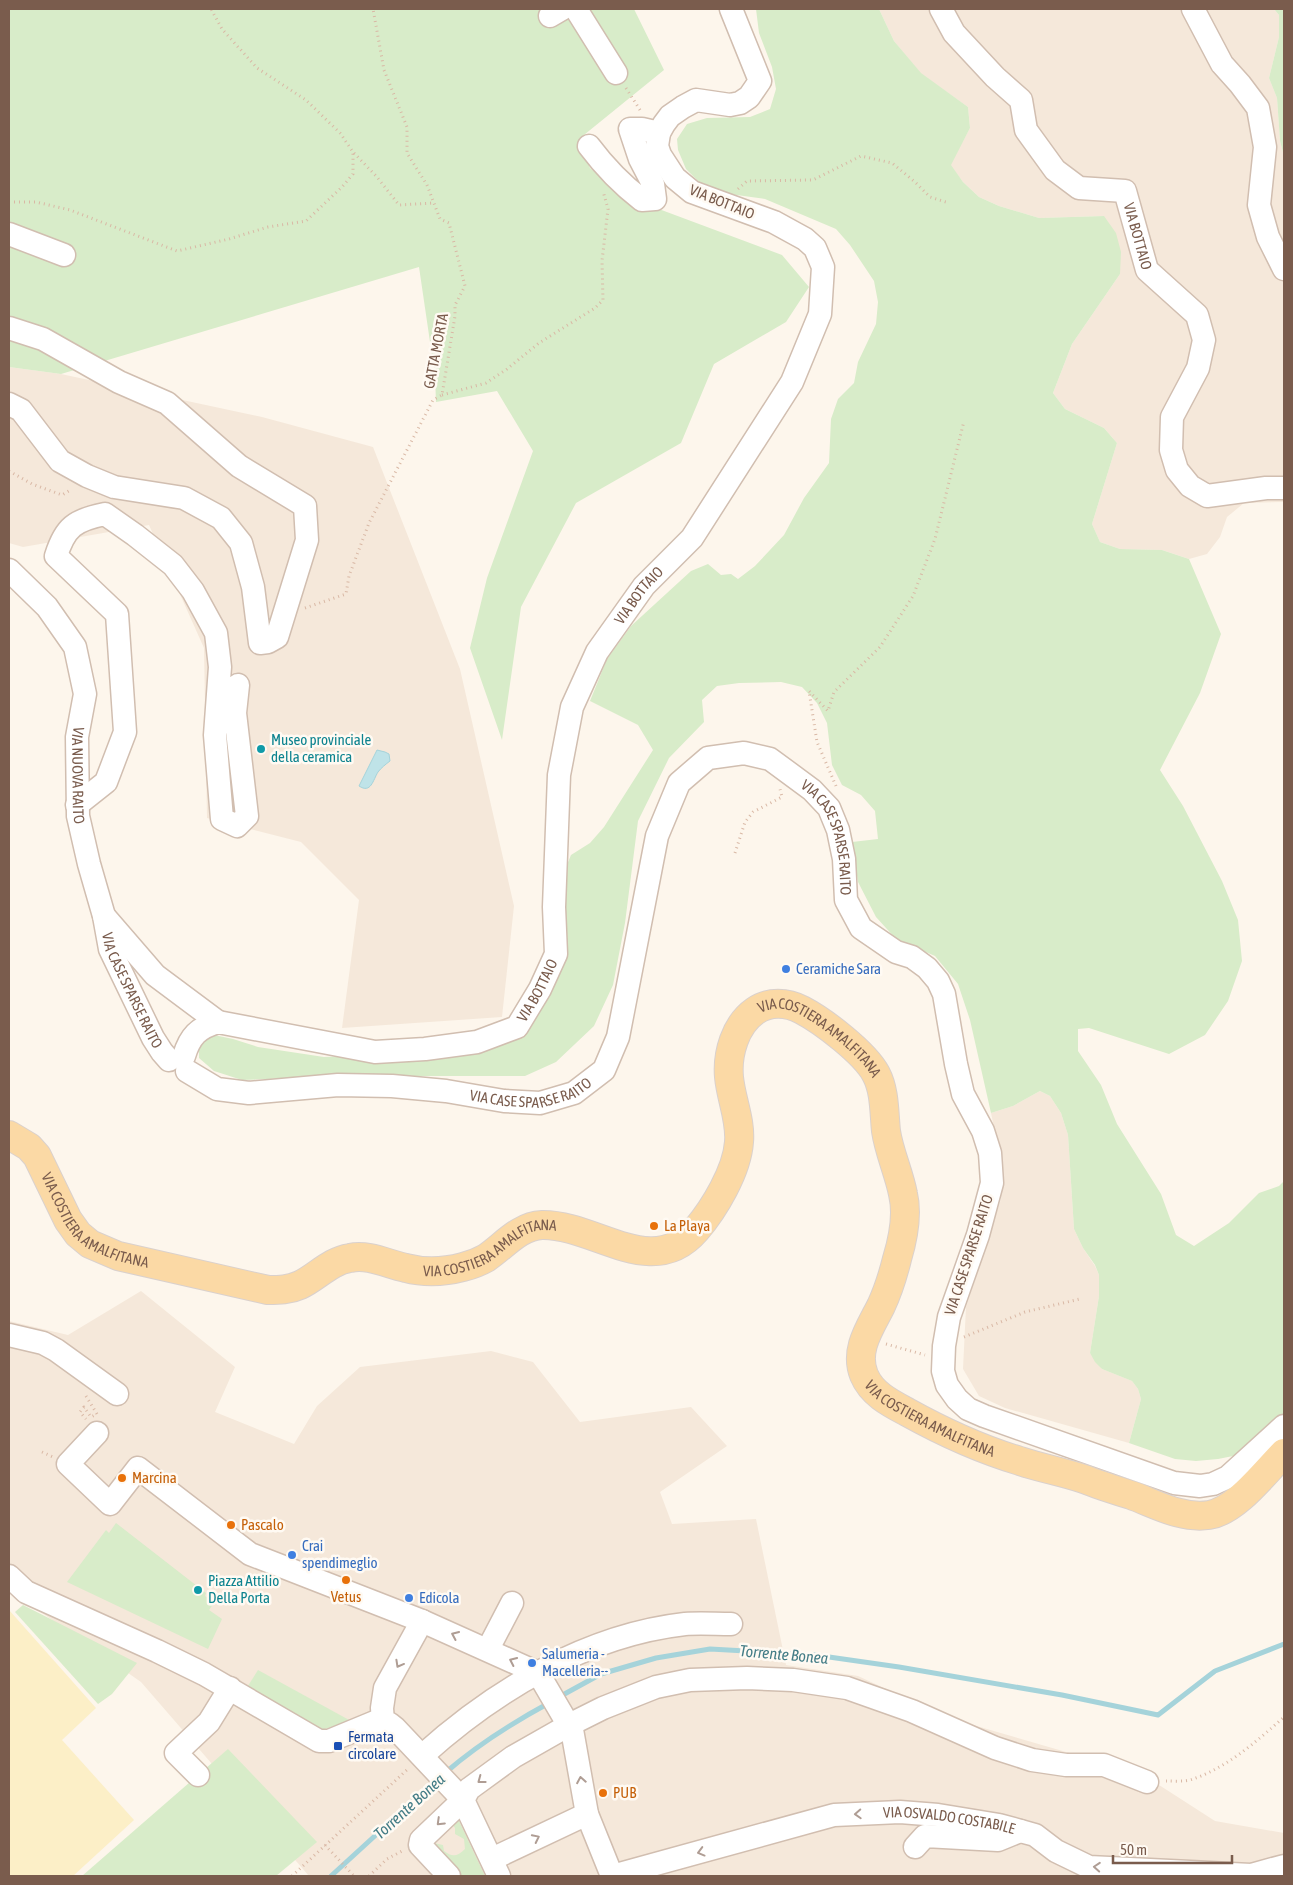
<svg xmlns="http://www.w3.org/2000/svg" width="1293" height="1885" viewBox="0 0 1293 1885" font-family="'Asap Condensed',sans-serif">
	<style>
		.residential { fill: #f5e8da }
		.green { fill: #d8ecc9 }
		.sand { fill: #fcefc7 }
		.water { fill: #bfe3e8; stroke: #a5d3da }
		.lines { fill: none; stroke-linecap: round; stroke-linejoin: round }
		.stream { stroke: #a5d3da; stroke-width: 5 }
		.minor-casing { stroke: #d1beb0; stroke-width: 25 }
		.major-casing { stroke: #dad1cd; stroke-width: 30 }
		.path { stroke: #d9b8a5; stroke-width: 3; stroke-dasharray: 1 4; stroke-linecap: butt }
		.minor { stroke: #fff; stroke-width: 22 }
		.major { stroke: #fbd9a5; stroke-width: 28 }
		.oneway { stroke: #af9d94 }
		.culture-dot { fill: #0f9aa8; stroke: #fffaf3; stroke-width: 2 }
		.shop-dot { fill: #3f7fe0; stroke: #fffaf3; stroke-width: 2 }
		.food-dot { fill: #e8710a; stroke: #fffaf3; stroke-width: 2 }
		.transit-dot { fill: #1a4fb4; stroke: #fffaf3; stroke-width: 2 }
		.labels { text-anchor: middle; stroke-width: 5; stroke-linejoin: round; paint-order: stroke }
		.street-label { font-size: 15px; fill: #7a5c4d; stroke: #fffaf3 }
		.culture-label { font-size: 15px; fill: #0d838f; stroke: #fffaf3; text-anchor: start }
		.shop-label { font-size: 15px; fill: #366cbe; stroke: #fffaf3; text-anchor: start }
		.food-label { font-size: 15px; fill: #c56008; stroke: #fffaf3; text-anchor: start }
		.transit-label { font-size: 15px; fill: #164399; stroke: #fffaf3; text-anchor: start }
		.water-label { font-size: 16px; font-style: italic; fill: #437c86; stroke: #fffaf3 }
	</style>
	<rect width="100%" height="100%" fill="#fdf6ec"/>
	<g class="residential">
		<path d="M 879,9 L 1274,9 L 1279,15 L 1279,37 L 1269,78 L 1277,98 L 1280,141 L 1284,156 L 1284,502 L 1244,503 L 1227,517 L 1220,537 L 1207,554 L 1189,559 L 1162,550 L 1120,549 L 1100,542 L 1092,524 L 1117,443 L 1104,428 L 1065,409 L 1053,393 L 1072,344 L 1120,274 L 1103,216 L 1039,218 L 999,206 L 979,197 L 963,182 L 950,165 L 970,128 L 968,107 L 921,74 L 894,41 Z"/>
		<path d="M 9,367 L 61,374 L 262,417 L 373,447 L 460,669 L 514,906 L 502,1017 L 342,1028 L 359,900 L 301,842 L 207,818 L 204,648 L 149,525 L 23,547 L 9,543 Z"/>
		<path d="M 1040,1091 L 1050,1096 L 1061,1113 L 1068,1135 L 1074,1229 L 1083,1248 L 1095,1266 L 1099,1275 L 1099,1296 L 1090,1353 L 1102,1369 L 1132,1381 L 1138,1389 L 1141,1399 L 1129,1443 L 1005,1408 L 979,1396 L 963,1369 L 966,1307 L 1001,1199 L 1002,1165 L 991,1113 L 1013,1106 Z"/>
		<path d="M 141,1291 L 235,1367 L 215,1412 L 294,1444 L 317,1406 L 360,1367 L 491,1351 L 533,1362 L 580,1422 L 691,1407 L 727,1446 L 660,1492 L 672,1524 L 756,1519 L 786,1665 L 858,1676 L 949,1718 L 1142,1774 L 1215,1821 L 1284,1833 L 1284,1876 L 309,1876 L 141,1682 L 9,1590 L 9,1321 L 68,1335 Z"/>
	</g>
	<g class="green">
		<path d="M 9,9 L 634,9 L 664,70 L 579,139 L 590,168 L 624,196 L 782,255 L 809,287 L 786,322 L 714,364 L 681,443 L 576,503 L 521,607 L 502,740 L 470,648 L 487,578 L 533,451 L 497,391 L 436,402 L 435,376 L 419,267 L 61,374 L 9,367 Z"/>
		<path d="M 756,9 L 879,9 L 894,41 L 921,73 L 968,107 L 970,128 L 951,165 L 963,182 L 979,197 L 999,206 L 1039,218 L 1104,216 L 1116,233 L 1121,252 L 1120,274 L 1072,344 L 1053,393 L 1065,409 L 1104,428 L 1117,443 L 1092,524 L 1100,542 L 1120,549 L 1162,550 L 1189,559 L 1221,634 L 1200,693 L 1160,770 L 1183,806 L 1222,881 L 1238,920 L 1242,961 L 1228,1001 L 1205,1035 L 1169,1054 L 1089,1028 L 1078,1029 L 1078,1051 L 1101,1085 L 1117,1124 L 1161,1194 L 1176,1235 L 1194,1246 L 1229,1223 L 1259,1193 L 1279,1186 L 1284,1181 L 1284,1416 L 1238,1455 L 1218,1459 L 1196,1461 L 1175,1459 L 1129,1443 L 1141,1399 L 1138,1389 L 1132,1381 L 1102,1369 L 1095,1362 L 1090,1353 L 1099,1296 L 1099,1275 L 1095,1265 L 1083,1248 L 1074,1229 L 1068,1135 L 1061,1113 L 1050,1096 L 1040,1091 L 1013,1106 L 991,1113 L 970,1020 L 958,984 L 935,956 L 896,939 L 876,917 L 858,882 L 852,842 L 878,839 L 875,811 L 861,795 L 842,785 L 832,765 L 827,723 L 817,703 L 802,687 L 781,682 L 739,683 L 717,686 L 702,700 L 704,722 L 669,758 L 638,821 L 625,923 L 613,985 L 594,1026 L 556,1062 L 525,1076 L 340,1076 L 242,1080 L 214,1071 L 199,1058 L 199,1049 L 204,1040 L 214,1035 L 233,1039 L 258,1047 L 324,1057 L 386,1055 L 530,1021 L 549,996 L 562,934 L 563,875 L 571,855 L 590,843 L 604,827 L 653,750 L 638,725 L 590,701 L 607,659 L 631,626 L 691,571 L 708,564 L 721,575 L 731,574 L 738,579 L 755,566 L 784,535 L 804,498 L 829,463 L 831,419 L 838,399 L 854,383 L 858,362 L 876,324 L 878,302 L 874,281 L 850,245 L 836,229 L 765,199 L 722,193 L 702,185 L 686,169 L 678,150 L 677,139 L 687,124 L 707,118 L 750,117 L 770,109 L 776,89 L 772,67 L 759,33 Z"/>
		<path d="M 1274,9 L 1284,9 L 1284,156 L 1280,141 L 1277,98 L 1269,78 L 1279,37 L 1279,15 Z"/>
		<path d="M 116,1523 L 206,1593 L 205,1596 L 214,1603 L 209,1610 L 222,1619 L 208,1649 L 67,1582 L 106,1530 L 109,1533 Z"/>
		<path d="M 23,1605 L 137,1663 L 112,1694 L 98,1704 L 15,1612 Z"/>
		<path d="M 258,1670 L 351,1721 L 321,1730 L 246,1689 Z"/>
		<path d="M 228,1749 L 317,1842 L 276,1876 L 82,1876 Z"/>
		<path d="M 459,1821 L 485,1876 L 459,1876 L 429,1842 L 443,1845 L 444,1851 C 452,1857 457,1857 465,1849 L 464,1839 L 455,1834 L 455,1828 L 451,1822 Z"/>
	</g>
	<path class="sand" d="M 9,1610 L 96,1708 L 62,1740 L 134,1820 L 73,1876 L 9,1876 Z"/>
	<path class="water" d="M 377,750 L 385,752 L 389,754 L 390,761 C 386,764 381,768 378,772 C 373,780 371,794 359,786 Z"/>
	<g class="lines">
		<g class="stream">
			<path d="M 559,1697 L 601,1674 L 656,1658 L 710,1649 L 815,1655 L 899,1667 L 1062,1695 L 1158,1715 L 1215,1671 L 1284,1644"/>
			<path d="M 445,1773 C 477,1745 512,1723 549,1703"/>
			<path d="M 331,1876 L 436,1780"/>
		</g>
		<g class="minor-casing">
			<g id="minor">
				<path d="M 576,9 L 616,73"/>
				<path id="s1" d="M 941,9 L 954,33 L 995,77 L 1021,100 L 1026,130 L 1055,170 L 1079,188 L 1125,191 L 1147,270 L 1197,315 L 1204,340 L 1198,368 L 1172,417 L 1171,450 L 1177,470 L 1190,486 L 1207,496 L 1266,488 L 1284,488"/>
				<path d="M 1193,9 L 1222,64 L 1240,84 L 1258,108 L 1265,147 L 1259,205 L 1268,237 L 1284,269"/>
				<path d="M 550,16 L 562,9"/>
				<path d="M 589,146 C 604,166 621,184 642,200 L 655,199 L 653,184 L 640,159 L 630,129 L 642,129 L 659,133"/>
				<path d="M 9,234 L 64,255"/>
				<path d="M 9,328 L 43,339 L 119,382 L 167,403 L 239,466 L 305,506 L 307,540 L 277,637 L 268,642 L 260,643 L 253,587 L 241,543 L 221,518 L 184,498 L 114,487 L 87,476 L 60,461 L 21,410 L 9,404"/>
				<path id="s2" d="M 9,570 L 47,607 L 75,647 L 85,694 L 77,737 L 78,816 L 89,864 L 104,916 L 110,949 L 153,1038 L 162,1052 L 169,1060"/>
				<path d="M 77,805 L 106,782 L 125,732 L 117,614 L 56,556 C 65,527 75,520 105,514 L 135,535 L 173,565 L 193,591 L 216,633 L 220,667 L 215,735 L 222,819 L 237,826 L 247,816 L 235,713 L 238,685"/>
				<path d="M 104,916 L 155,975 L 218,1022"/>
				<path id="s3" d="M 184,1056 C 190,1036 198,1028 218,1022 L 375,1052 L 425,1049 L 477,1042 L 517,1027 L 540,989 L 556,954 L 554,907 L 559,775 L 572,707 L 597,652 L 644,586 L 692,538 L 792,382 L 820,314 L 823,267 L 815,248 L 805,239 L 774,222 L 692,192 L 675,178 L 660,155 L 657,146 L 659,133 L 664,124 L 670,116 L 683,107 L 696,100 L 730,105 L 740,103 L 749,97 L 760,81 L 731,9"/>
				<path id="s4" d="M 187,1071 L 217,1089 L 249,1093 L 338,1085 L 392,1086 L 446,1091 L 504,1101 L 540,1103 L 574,1093 L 604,1070 L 618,1037 L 657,836 L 679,783 L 708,758 L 744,753 L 770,759 L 812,790 L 829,808 L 838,830 L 844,859 L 846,900 L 861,928 L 896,952 L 912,957 L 927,968 L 938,981 L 944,994 L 956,1064 L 963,1094 L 983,1131 L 990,1153 L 992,1183 L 978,1235 L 949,1317 L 944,1346 L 943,1371 L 947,1385 L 957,1399 L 968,1409 L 984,1416 L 1174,1483 L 1200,1486 L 1213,1484 L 1228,1477 L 1284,1426"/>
				<path d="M 9,1335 L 43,1343 L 56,1350 L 117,1394"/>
				<path d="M 97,1433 L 68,1464 L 110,1504 L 138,1468 L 250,1554 L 422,1621 L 538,1673 L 569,1726"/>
				<path d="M 9,1576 L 26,1592 L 157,1651 L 204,1674 L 319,1741 L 329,1741 L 375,1722 L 390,1724 L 395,1728 L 463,1800 L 499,1876"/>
				<path d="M 488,1649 L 512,1603"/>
				<path d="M 383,1722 L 382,1708 L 385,1688 L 422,1621"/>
				<path d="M 571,1724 L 603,1708 L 656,1687 L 690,1680 L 747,1678 L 793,1680 L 847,1688 L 912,1711 L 995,1748 L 1032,1760 L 1066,1765 L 1104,1765 L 1147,1782"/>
				<path d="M 423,1755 C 495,1690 587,1635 685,1624 C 700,1623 716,1624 731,1624"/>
				<path d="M 198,1775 L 176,1753 L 209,1722 L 230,1688"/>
				<path d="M 915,1847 L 925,1836 L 998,1840 L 1020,1831"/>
				<path d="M 492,1859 L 587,1814"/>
				<path d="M 449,1876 L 420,1845 L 421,1840 L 463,1800 L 469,1789 L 513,1757 L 571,1724 L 587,1814 L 612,1876"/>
				<path id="s5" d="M 612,1876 L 834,1815 L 900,1812 L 938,1815 L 999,1825 L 1035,1835 L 1056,1851 L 1089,1867 L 1251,1875 L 1284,1866"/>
			</g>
		</g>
		<g class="major-casing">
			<g id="major">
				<path id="s6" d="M 9,1135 L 29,1147 L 37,1156 L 68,1220 L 78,1234 L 90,1244 L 118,1256 L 268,1290 C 279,1290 289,1290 300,1285 C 317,1277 330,1261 350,1258 C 369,1254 387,1264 406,1268 C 425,1273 444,1272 463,1267 C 471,1265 479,1262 486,1258 C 504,1246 519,1226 542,1225 C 595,1224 652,1281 696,1230 C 714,1209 737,1171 739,1142 C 741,1120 731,1099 729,1077 C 727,1054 735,1025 755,1011 C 769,1001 787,1002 802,1010 C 823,1021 865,1053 876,1074 C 885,1091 884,1112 886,1131 C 889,1152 899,1173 903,1194 C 908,1215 903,1239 897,1259 C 893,1275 888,1291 881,1306 C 870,1328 854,1350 864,1375 C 872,1394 890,1403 907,1412 C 943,1432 980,1449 1020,1461 C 1041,1468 1063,1472 1084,1479 C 1099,1485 1115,1490 1131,1495 C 1156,1504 1181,1519 1209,1515 C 1236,1511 1265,1472 1284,1453"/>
			</g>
		</g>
		<g class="path">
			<path d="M 626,88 L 640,110"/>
			<path d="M 354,153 L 377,177 L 399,205 L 433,203"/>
			<path d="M 738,189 L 747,181 L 813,180 L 861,156 L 892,163 L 915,182 L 930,197 L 949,203"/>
			<path d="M 9,202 L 36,202 L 70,210 L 177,251 L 229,239 L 268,227 L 306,221 L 342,187 L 353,174 L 353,152 L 340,133 L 306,100 L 257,68 L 222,29 L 211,9"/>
			<path d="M 442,395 L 486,383 L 507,369 L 539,343 L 595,308 L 603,300 L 602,261 L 608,209 L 603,191"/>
			<path d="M 9,471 L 32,484 L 62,495 L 72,489"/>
			<path d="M 305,608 L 346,594 L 349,576 L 369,523 L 433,400 L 442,395 L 455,316 L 455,305 L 465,286 L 449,223 L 440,219 L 427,185 L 407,153 L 407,127 L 384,70 L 373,9"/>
			<path d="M 836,786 L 817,742 L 809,691 L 828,711 L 834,692 L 880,647 L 913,596 L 935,539 L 964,421"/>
			<path d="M 735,853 L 745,822 L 753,812 L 782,797 L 780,789"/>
			<path d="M 964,1337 L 1025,1312 L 1080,1299"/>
			<path d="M 886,1344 L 925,1355"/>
			<path d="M 86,1396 L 97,1414 L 91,1417 L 84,1407 L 80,1412 L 86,1419"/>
			<path d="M 42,1452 L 53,1457"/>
			<path d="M 1166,1781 C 1174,1781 1185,1782 1193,1779 C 1228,1767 1257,1741 1284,1717"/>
			<path d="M 325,1845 L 354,1876"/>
			<path d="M 292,1876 L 409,1768"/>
			<path d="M 369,1876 L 387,1859 L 404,1850"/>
		</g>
		<use href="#minor" class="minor"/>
		<use href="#major" class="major"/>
	</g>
	<defs><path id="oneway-chevron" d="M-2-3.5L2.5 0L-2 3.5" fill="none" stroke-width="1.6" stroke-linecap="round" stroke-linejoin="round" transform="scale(1.25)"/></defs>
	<g class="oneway">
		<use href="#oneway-chevron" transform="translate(455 1635) rotate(-156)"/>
		<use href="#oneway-chevron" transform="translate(513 1661) rotate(-155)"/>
		<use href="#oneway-chevron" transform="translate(399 1664) rotate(119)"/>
		<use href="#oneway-chevron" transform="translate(481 1780) rotate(143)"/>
		<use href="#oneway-chevron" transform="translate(581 1780) rotate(-100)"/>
		<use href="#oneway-chevron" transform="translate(858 1814) rotate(177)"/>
		<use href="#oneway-chevron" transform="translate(440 1822) rotate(136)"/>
		<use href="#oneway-chevron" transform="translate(536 1838) rotate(-26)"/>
		<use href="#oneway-chevron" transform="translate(701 1852) rotate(165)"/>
		<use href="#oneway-chevron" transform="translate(1097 1867) rotate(-176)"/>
	</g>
	<g class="culture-dot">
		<circle cx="261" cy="749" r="5"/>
		<circle cx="198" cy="1590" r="5"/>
	</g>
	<g class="shop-dot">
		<circle cx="786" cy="969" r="5"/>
		<circle cx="292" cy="1555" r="5"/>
		<circle cx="409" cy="1598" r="5"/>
		<circle cx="532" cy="1663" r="5"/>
	</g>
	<g class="food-dot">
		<circle cx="654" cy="1226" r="5"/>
		<circle cx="122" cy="1478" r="5"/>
		<circle cx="231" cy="1525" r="5"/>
		<circle cx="346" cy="1580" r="5"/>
		<circle cx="603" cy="1793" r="5"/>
	</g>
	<rect class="transit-dot" x="333" y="1741" width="10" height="10" rx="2.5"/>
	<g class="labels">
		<g class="street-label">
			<text transform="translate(722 202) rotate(22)" y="5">VIA BOTTAIO</text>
			<text dy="5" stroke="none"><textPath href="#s1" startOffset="325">VIA BOTTAIO</textPath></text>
			<text transform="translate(436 351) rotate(-79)" y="5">GATTA MORTA</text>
			<text dy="5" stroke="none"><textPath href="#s3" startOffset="818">VIA BOTTAIO</textPath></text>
			<text dy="5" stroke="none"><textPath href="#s2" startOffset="232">VIA NUOVA RAITO</textPath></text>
			<text dy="5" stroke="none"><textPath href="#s4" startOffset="936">VIA CASE SPARSE RAITO</textPath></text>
			<text dy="5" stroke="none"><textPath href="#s2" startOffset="456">VIA CASE SPARSE RAITO</textPath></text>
			<text dy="5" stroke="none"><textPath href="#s3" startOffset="398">VIA BOTTAIO</textPath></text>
			<text dy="5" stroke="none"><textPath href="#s6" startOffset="1100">VIA COSTIERA AMALFITANA</textPath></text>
			<text dy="5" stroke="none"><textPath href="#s4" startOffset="352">VIA CASE SPARSE RAITO</textPath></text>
			<text dy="5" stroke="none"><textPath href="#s6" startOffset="128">VIA COSTIERA AMALFITANA</textPath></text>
			<text dy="5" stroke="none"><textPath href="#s6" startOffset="561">VIA COSTIERA AMALFITANA</textPath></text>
			<text transform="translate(969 1255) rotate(-72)" y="5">VIA CASE SPARSE RAITO</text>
			<text dy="5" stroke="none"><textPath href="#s6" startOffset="1565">VIA COSTIERA AMALFITANA</textPath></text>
			<text dy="5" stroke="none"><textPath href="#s5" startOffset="346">VIA OSVALDO COSTABILE</textPath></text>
		</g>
		<g class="culture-label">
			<text x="271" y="745">Museo provinciale<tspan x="271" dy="17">della ceramica</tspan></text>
			<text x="208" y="1586">Piazza Attilio<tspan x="208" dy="17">Della Porta</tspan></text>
		</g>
		<g class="shop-label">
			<text x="796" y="974">Ceramiche Sara</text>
			<text x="302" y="1551">Crai<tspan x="302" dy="17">spendimeglio</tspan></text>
			<text x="419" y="1603">Edicola</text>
			<text x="542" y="1659">Salumeria -<tspan x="542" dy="17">Macelleria--</tspan></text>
		</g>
		<g class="food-label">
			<text x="664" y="1231">La Playa</text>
			<text x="132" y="1483">Marcina</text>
			<text x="241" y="1530">Pascalo</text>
			<text x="346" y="1602" text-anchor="middle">Vetus</text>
			<text x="613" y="1798">PUB</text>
		</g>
		<g class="transit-label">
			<text x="348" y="1742">Fermata<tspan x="348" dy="17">circolare</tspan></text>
		</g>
		<g class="water-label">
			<text transform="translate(784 1654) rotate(5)" y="6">Torrente Bonea</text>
			<text transform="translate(409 1806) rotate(-42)" y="6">Torrente Bonea</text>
		</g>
	</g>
	<rect width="1293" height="1885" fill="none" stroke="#7a5c4d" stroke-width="20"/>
	<path d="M1113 1855v8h119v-8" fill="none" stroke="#7a5c4d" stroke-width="2.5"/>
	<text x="1120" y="1855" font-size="15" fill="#7a5c4d" stroke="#fffaf3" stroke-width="4" paint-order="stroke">50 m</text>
</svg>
